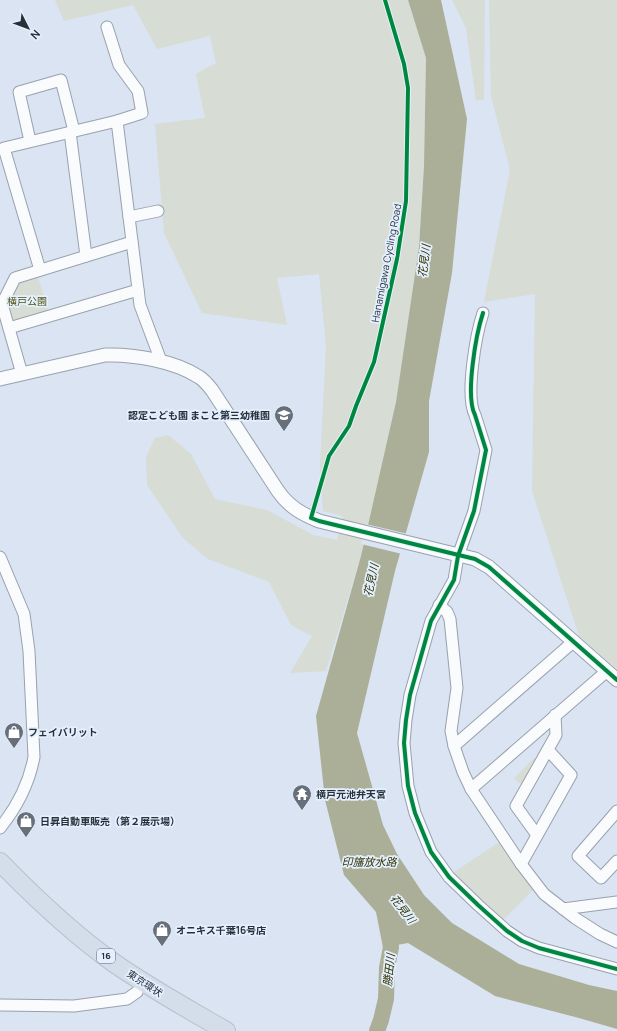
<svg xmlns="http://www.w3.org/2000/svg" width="617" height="1031" viewBox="0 0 617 1031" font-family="Manrope,'Noto Sans JP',sans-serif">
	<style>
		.green { fill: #d7dcd5 }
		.water { fill: #abaf98 }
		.pier { fill: #dae4f2 }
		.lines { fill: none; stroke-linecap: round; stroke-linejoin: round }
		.river { stroke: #abaf98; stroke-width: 16 }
		.minor-casing { stroke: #99a1ac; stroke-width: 13 }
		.tertiary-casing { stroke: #99a1ac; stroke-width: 15 }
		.trunk-casing { stroke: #bbc0c7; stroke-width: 20 }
		.minor { stroke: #f9fbfd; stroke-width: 11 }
		.tertiary { stroke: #f9fbfd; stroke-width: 13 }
		.trunk { stroke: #d4deea; stroke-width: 18 }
		.cycleway-casing { stroke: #e4f0ff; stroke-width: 6 }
		.cycleway { stroke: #00873e; stroke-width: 4 }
		.labels { text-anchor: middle; stroke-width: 3.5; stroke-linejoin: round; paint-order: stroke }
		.shield { fill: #e4f0ff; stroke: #606a74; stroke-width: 1 }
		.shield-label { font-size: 9px; font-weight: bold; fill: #283039 }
		.street-label { font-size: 10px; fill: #283039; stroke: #e4f0ff }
		.park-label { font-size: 10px; fill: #535210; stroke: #e4f0ff }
		.poi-label { font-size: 10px; font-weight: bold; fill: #283039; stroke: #e4f0ff; text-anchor: start }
		.water-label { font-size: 11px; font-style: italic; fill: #343300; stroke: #e4f0ff }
	</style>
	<rect width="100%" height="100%" fill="#dae4f2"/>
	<g class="green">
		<path d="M 55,0 L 408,0 L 426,58 L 424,166 L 419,247 L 396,402 L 361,556 L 326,671 L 290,673 L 312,636 L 291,625 L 269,582 L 208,559 L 183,538 L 147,485 L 146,457 L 155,438 L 168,435 L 191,454 L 215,499 L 267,510 L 313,535 L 337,540 L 343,516 L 323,511 L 320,466 L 326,346 L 319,274 L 277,278 L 287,325 L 202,313 L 164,233 L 155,124 L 205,118 L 196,74 L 216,63 L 210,36 L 157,49 L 133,5 L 64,21 Z"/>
		<path d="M 452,0 L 485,0 L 484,99 L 476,101 L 466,28 Z"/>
		<path d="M 489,0 L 617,0 L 617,669 L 579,636 L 532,491 L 535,294 L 484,302 L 510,170 L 491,96 Z"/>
		<path d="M 37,274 L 49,313 L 14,323 L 9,321 L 5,306 L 19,280 Z"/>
		<path d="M 534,758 L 537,761 L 524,787 L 514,778 Z"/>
		<path d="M 501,841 L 534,889 L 501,922 L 451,874 Z"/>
	</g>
	<path class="water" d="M 408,0 L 441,0 L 467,119 L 452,273 L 429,401 L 429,452 L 395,571 L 357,733 L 383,825 L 397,854 L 424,895 L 452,923 L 519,964 L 589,985 L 617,991 L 617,1029 L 579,1018 L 495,996 L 408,943 L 397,945 L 387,968 L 376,912 L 344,875 L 325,800 L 316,716 L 361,556 L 396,402 L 419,247 L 424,166 L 426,58 Z"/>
	<path class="pier" d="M 366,524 L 408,534 L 402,554 L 361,544 Z"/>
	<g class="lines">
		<path class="river" d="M 377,1031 L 381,1020 L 386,999 L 387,968 L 391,947"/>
		<g class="minor-casing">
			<g id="minor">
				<path d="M 117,121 L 140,305 L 161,361"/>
				<path d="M 70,132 L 86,256"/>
				<path d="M 30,141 L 19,92 L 61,80 L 74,131"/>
				<path d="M 129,217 L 158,211"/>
				<path d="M 40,270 L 4,148 L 117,121 L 142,113 L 138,91 L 119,65 L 107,27"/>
				<path d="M 483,313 C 476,334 465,396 475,415 L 486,450 L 474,511 L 458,556 L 454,580 L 431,621 L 410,695 L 406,720 L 404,743 L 408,786 L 415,813 L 431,852 L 449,877 L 478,905 L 507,931 L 522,941 L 539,948 L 617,969"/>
				<path d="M 9,328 L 138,290"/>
				<path d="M 22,374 L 2,304 L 15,278 L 132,242"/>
				<path d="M 0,557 L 24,614 L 29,651 L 34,757 C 29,784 17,807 0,828"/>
				<path d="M 439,605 L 447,612 L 450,619 L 457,688 L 451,731 L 454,746 L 463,772 L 471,789 L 521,864 L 544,894 L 575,918 L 600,934 L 617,942"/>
				<path d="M 454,746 L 573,642"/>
				<path d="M 471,789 L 607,671"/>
				<path d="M 617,811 L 578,856 L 601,878 L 617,861"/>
				<path d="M 537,835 L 516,806 L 556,735 L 555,715"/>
				<path d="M 521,864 L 571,775 L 548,750"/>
				<path d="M 563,909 L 617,902"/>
				<path d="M 0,1005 L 74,1006 L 127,999 L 137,992"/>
			</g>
		</g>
		<g class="tertiary-casing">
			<path id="tertiary" d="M 0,379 L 105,355 C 133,354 175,361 199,377 C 204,380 208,385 212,390 L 278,491 C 289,507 302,514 319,521 L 475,559 L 489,567 L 617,680"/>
		</g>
		<g class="trunk-casing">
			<path id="trunk" d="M 0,862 C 35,898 73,934 114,963 C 150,988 188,1009 226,1031"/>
		</g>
		<use href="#minor" class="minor"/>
		<use href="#tertiary" class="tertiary"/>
		<use href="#trunk" class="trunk"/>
		<g class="cycleway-casing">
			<g id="cycleway">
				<path d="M 385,0 L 404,64 L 408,88 L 406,201 L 397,259 L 374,362 L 356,406 L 349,426 L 329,456 L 311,518 L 319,521 L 475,559 L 489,567 L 617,680"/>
				<path d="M 483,313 C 476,334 465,396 475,415 L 486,450 L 474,511 L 458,556 L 454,580 L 431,621 L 410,695 L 406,720 L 404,743 L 408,786 L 415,813 L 431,852 L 449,877 L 478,905 L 507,931 L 522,941 L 539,948 L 617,969"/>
			</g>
		</g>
		<use href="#cycleway" class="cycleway"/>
	</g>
	<defs>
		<g id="school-pin" transform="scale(1)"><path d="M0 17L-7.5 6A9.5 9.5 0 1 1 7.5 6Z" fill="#666f7a" stroke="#e4f0ff"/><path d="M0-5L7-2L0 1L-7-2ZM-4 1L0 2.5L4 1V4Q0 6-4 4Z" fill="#fff"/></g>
		<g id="shop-pin" transform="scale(1)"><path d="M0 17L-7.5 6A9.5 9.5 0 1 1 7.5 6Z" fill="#666f7a" stroke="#e4f0ff"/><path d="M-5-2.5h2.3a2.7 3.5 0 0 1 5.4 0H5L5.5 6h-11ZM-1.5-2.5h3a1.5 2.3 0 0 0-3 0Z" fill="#fff"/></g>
		<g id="temple-pin" transform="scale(1)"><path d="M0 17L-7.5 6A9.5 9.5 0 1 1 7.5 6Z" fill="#666f7a" stroke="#e4f0ff"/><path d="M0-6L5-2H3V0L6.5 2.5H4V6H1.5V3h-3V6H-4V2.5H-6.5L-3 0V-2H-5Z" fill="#fff"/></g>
	</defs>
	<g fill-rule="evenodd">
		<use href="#school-pin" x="284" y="415"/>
		<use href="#shop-pin" x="14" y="732"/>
		<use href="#temple-pin" x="302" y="794"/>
		<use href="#shop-pin" x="26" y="821"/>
		<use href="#shop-pin" x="162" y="930"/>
	</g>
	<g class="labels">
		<rect class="shield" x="97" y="949" width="18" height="14" rx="3"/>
		<g class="shield-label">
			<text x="106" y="959">16</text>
		</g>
		<g class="street-label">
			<text transform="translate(386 263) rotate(-79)" y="4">Hanamigawa Cycling Road</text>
			<text transform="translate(145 983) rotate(33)" y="4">東京環状</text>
		</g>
		<g class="park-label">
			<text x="27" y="305">横戸公園</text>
		</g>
		<g class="poi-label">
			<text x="270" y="419" text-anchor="end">認定こども園 まこと第三幼稚園</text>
			<text x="28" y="736">フェイバリット</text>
			<text x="316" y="798">横戸元池弁天宮</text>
			<text x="40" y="825">日昇自動車販売（第２展示場）</text>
			<text x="176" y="934">オニキス千葉16号店</text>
		</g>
		<g class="water-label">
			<text transform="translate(424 261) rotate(-83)" y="4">花見川</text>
			<text transform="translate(371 580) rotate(-78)" y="4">花見川</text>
			<text x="369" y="866">印旛放水路</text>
			<text transform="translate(403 909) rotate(52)" y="4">花見川</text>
			<text transform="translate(389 970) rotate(-84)" y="4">勝田川</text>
		</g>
	</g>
	<g transform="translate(28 28) rotate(132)" stroke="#e4f0ff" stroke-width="3" paint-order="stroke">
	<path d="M0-3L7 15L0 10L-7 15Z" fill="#283039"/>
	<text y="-6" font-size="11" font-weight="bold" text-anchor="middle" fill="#283039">N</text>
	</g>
</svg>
